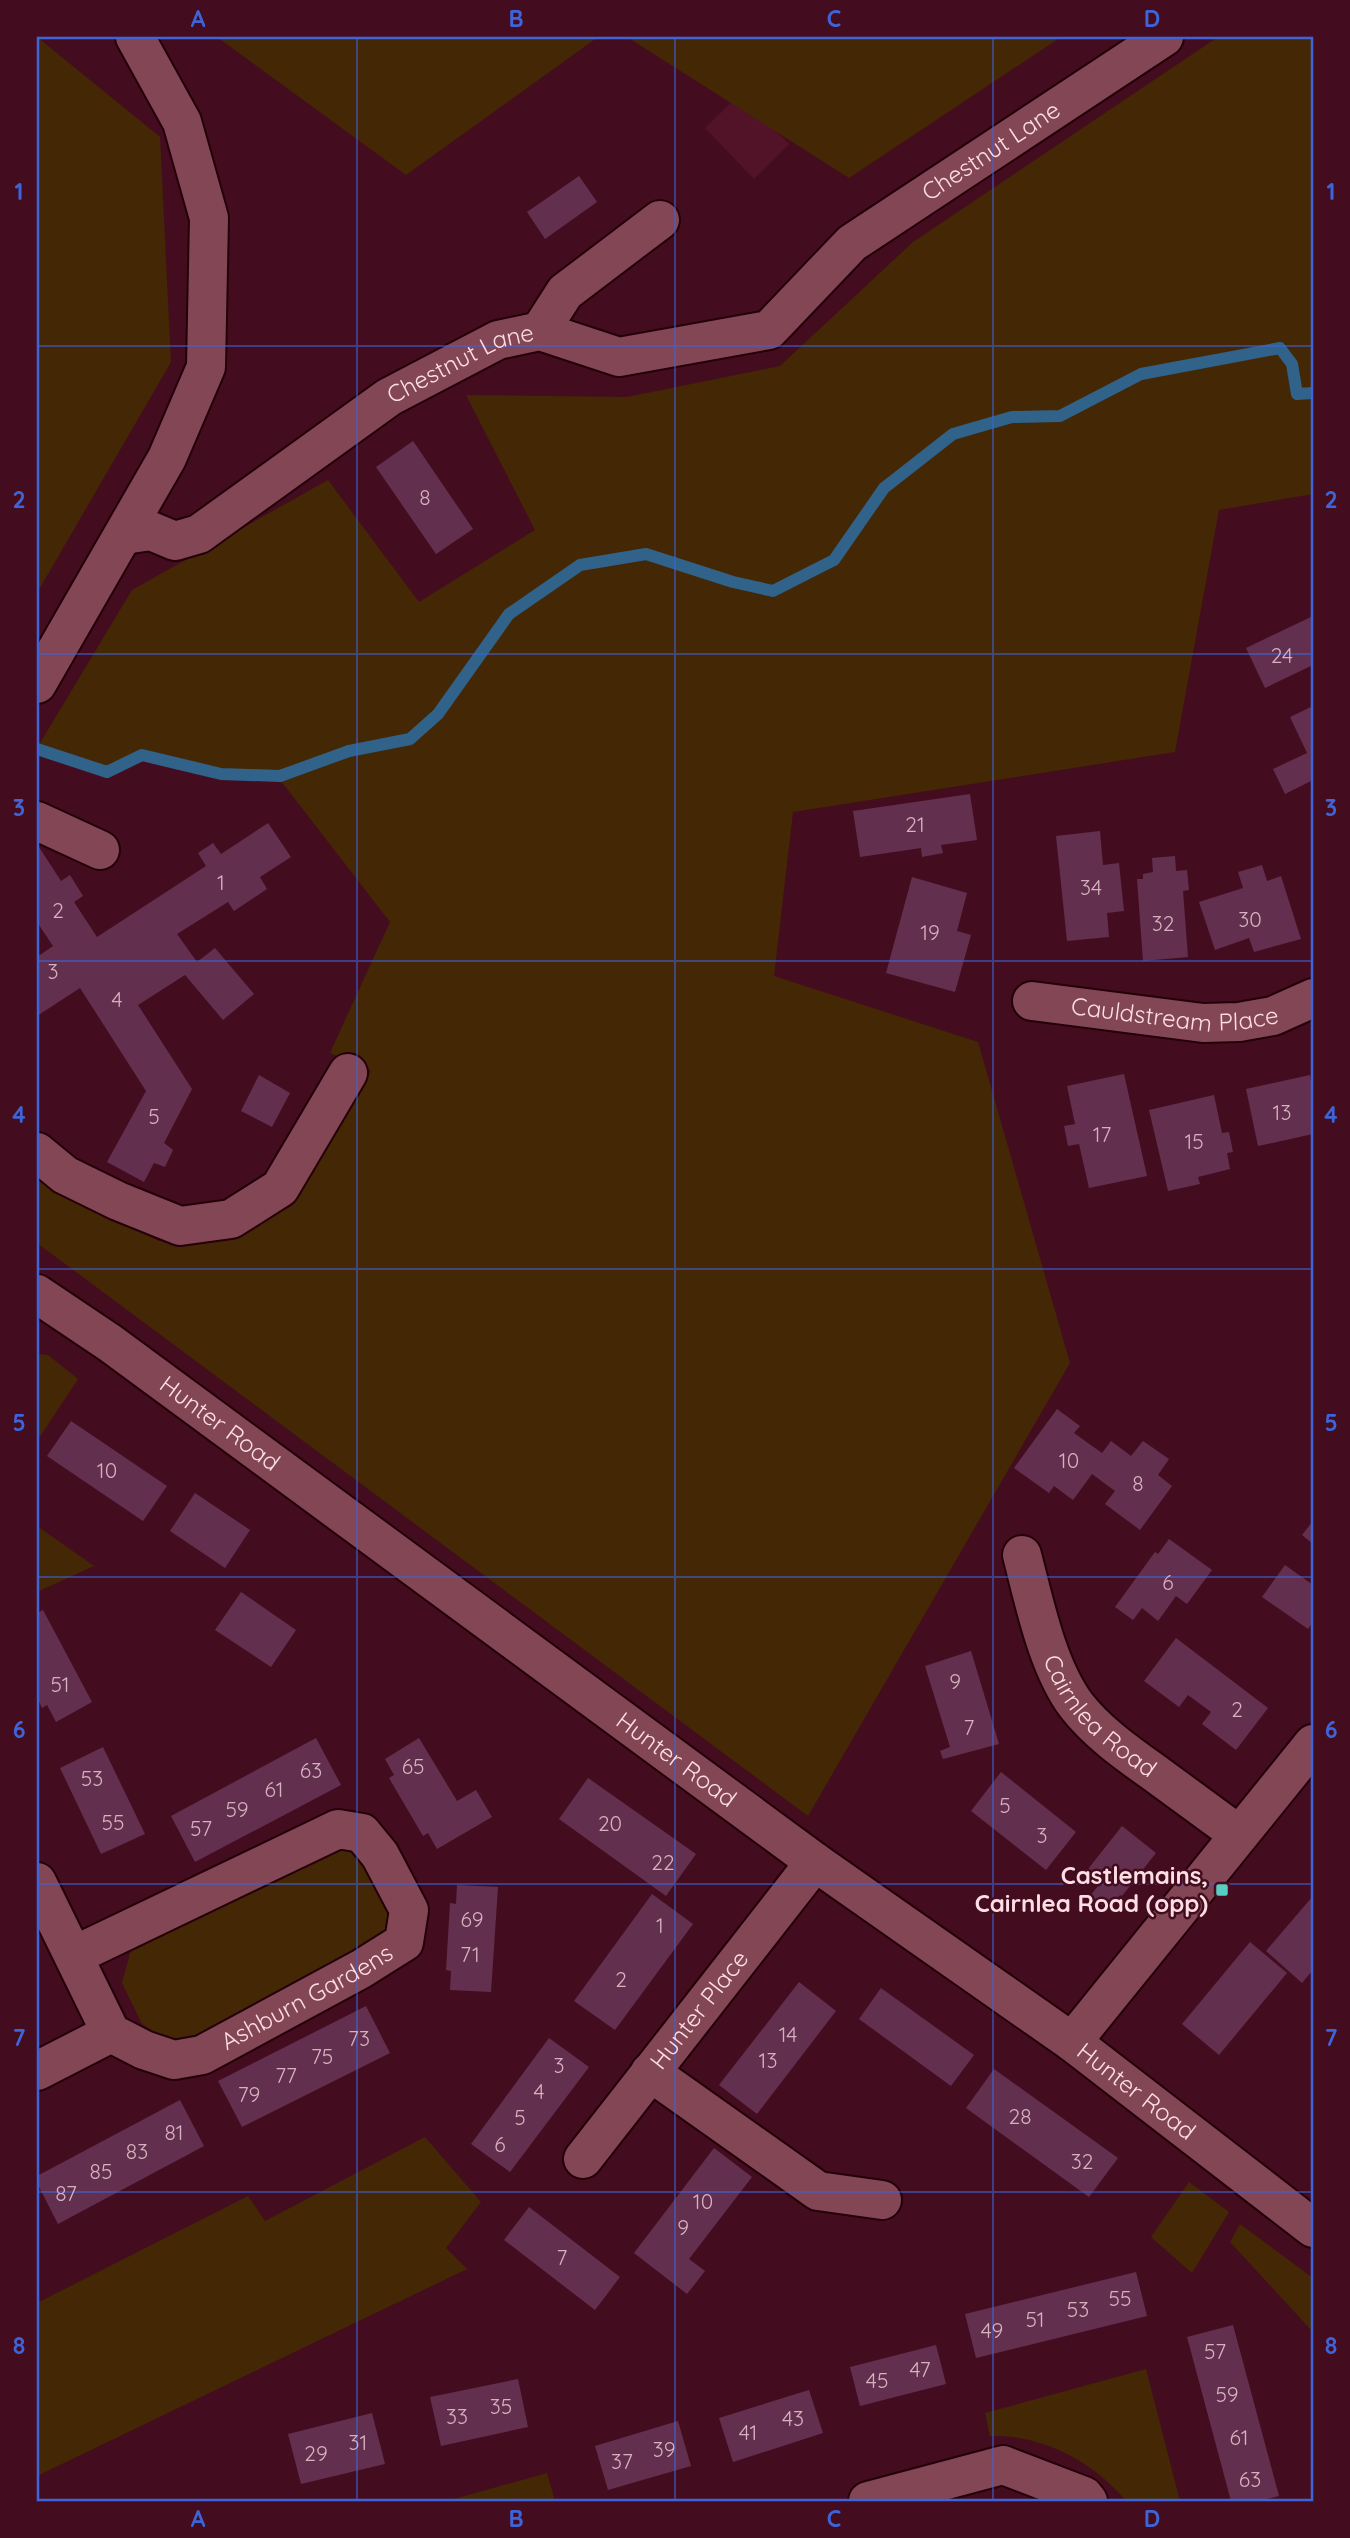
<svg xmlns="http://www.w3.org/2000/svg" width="1350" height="2538" viewBox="0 0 1350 2538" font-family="Quicksand,sans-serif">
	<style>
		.built { fill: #521328 }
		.green { fill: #442704 }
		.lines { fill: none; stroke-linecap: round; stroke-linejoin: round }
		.stream { stroke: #30628a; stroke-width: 12 }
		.building { fill: #632f4e }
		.minor-casing { stroke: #23000a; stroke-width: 42 }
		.minor { stroke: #834655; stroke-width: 38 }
		.grid { fill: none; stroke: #3e64da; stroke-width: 2; stroke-opacity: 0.55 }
		.poi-dot { fill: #57cec1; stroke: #440d1f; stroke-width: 2.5 }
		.labels { text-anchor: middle; stroke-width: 5; stroke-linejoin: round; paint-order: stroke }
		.number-label { font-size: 21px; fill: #d6b2be }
		.street-label { font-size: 24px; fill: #fcdee4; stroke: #440d1f }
		.poi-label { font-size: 24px; font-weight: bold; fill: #fcdee4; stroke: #440d1f; text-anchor: end }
		.neatline { fill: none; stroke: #3e64da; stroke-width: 2.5 }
		.grid-label { font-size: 23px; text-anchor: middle; font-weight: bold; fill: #3e64da }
	</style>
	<rect width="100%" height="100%" fill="#440d1f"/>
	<path class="built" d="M 740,94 L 789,144 L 754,179 L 705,128 Z"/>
	<g class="green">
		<path d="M 37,37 L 160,137 L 171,362 L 37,593 Z"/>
		<path d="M 217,37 L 598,37 L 406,175 Z"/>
		<path d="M 627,37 L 1061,37 L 849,178 Z"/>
		<path d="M 1218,37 L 1313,37 L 1313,494 L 1219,510 L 1175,752 L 793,812 L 774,976 L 978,1042 L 1070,1363 L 808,1816 L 37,1243 L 37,1180 L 159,1241 L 212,1242 L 292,1206 L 371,1071 L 330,1053 L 390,922 L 274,772 L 204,774 L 142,757 L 106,774 L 37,748 L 132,590 L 328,480 L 419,602 L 535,530 L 466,395 L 627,397 L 780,366 L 913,242 Z"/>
		<path d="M 37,1354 L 48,1355 L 78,1379 L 37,1441 Z"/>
		<path d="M 37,1526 L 94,1566 L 37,1592 Z"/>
		<path d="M 350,1844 L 364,1859 L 396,1925 L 380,1945 L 196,2041 L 168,2041 L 142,2024 L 122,1983 L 132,1946 Z"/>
		<path d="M 425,2137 L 481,2202 L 446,2248 L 467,2269 L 37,2476 L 37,2303 L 248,2196 L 265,2221 Z"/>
		<path d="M 1189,2182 L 1229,2212 L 1192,2273 L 1151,2237 Z"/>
		<path d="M 1240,2224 L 1313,2278 L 1313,2332 L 1230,2242 Z"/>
		<path d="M 1146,2369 L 1180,2501 L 1126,2501 C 1094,2462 1042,2434 990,2436 L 985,2413 Z"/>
		<path d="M 547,2473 L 555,2501 L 447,2501 Z"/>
	</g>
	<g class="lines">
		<path class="stream" d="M 37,749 L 107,772 L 142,755 L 221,774 L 280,776 L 349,751 L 410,739 L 438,714 L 509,614 L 580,565 L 646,554 L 733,582 L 773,591 L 834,560 L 884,488 L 953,434 L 1012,417 L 1060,416 L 1141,374 L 1280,348 L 1292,364 L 1297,394 L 1313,393"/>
	</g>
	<g class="building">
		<path d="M 579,176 L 597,202 L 545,239 L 527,212 Z"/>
		<path d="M 413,441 L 473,529 L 436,554 L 376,467 Z"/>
		<path d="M 1311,617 L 1313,622 L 1313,665 L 1265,688 L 1246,648 Z"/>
		<path d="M 1313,706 L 1313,780 L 1285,794 L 1273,769 L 1307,753 L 1290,717 Z"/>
		<path d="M 970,794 L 977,840 L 941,845 L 943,853 L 922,857 L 921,848 L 860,857 L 853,811 Z"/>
		<path d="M 268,823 L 291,857 L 260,877 L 267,889 L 234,911 L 228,902 L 177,934 L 197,962 L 215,948 L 254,994 L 223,1020 L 185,975 L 138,1005 L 192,1089 L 164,1143 L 173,1150 L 165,1167 L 154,1163 L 144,1182 L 107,1162 L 146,1091 L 80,988 L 37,1016 L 37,957 L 53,946 L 37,922 L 37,844 L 61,881 L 70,875 L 83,896 L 74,902 L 97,937 L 206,866 L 198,853 L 213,843 L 221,854 Z"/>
		<path d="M 1100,831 L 1103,865 L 1119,863 L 1124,911 L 1107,913 L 1109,937 L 1067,941 L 1056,836 Z"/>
		<path d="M 1175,856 L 1176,871 L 1187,870 L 1189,890 L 1183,891 L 1188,957 L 1143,961 L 1137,879 L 1143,879 L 1143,874 L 1153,872 L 1152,858 Z"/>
		<path d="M 1262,865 L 1267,881 L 1281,876 L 1301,939 L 1254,952 L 1249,938 L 1215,950 L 1199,902 L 1243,888 L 1238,872 Z"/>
		<path d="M 912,877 L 967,893 L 957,931 L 971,935 L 955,992 L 886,973 Z"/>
		<path d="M 1124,1074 L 1147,1176 L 1089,1188 L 1079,1144 L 1068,1146 L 1064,1126 L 1075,1124 L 1067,1086 Z"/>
		<path d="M 259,1075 L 290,1093 L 272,1127 L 241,1111 Z"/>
		<path d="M 1310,1075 L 1313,1092 L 1313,1134 L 1258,1146 L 1246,1089 Z"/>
		<path d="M 1214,1095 L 1222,1133 L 1229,1132 L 1233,1152 L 1227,1153 L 1230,1169 L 1198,1177 L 1200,1184 L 1168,1191 L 1149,1110 Z"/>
		<path d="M 1057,1409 L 1080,1426 L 1074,1433 L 1102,1453 L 1111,1441 L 1131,1456 L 1143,1441 L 1169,1459 L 1158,1475 L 1172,1486 L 1140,1530 L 1105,1504 L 1115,1491 L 1092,1474 L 1073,1500 L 1054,1486 L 1049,1493 L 1014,1468 Z"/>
		<path d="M 71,1421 L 167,1486 L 143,1521 L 47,1456 Z"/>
		<path d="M 195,1493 L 250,1530 L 225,1568 L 170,1531 Z"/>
		<path d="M 1313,1521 L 1313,1544 L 1302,1535 Z"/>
		<path d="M 1169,1539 L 1212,1570 L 1187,1604 L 1176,1596 L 1158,1621 L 1142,1608 L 1133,1620 L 1115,1607 L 1155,1552 L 1158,1554 Z"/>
		<path d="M 1285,1565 L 1313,1585 L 1313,1622 L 1308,1629 L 1262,1597 Z"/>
		<path d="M 241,1592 L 296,1630 L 271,1667 L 215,1630 Z"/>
		<path d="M 43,1610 L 92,1702 L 56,1722 L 47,1705 L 42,1708 L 37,1697 L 37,1613 Z"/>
		<path d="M 1176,1638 L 1268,1708 L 1236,1750 L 1202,1724 L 1211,1712 L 1188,1695 L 1179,1707 L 1144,1681 Z"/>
		<path d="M 971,1651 L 999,1744 L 943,1759 L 940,1751 L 950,1747 L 925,1666 Z"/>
		<path d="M 316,1738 L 341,1785 L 195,1862 L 171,1816 Z"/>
		<path d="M 419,1738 L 457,1801 L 476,1790 L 492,1817 L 437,1849 L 428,1833 L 423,1836 L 389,1778 L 394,1775 L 385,1759 Z"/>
		<path d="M 103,1747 L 145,1834 L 101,1854 L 60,1768 Z"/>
		<path d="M 1001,1772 L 1076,1832 L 1046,1870 L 971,1811 Z"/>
		<path d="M 588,1778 L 696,1854 L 666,1896 L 559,1819 Z"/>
		<path d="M 1122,1826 L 1156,1853 L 1122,1896 L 1120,1895 L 1108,1910 L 1090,1896 L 1102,1881 L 1088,1869 Z"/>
		<path d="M 457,1885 L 498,1887 L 491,1992 L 450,1990 L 451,1971 L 446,1970 L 450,1903 L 456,1904 Z"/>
		<path d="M 652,1894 L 693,1924 L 615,2030 L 574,2001 Z"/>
		<path d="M 1313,1896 L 1313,1970 L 1302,1983 L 1266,1951 Z"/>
		<path d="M 1250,1942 L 1287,1973 L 1219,2055 L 1182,2024 Z"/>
		<path d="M 799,1982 L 836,2011 L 757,2114 L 719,2085 Z"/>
		<path d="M 881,1988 L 974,2055 L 951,2086 L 859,2019 Z"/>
		<path d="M 366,2006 L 390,2053 L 242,2127 L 218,2081 Z"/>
		<path d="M 549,2038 L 589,2067 L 510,2172 L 471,2144 Z"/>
		<path d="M 994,2069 L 1118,2158 L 1089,2197 L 966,2108 Z"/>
		<path d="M 180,2100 L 204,2146 L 58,2224 L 37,2183 L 37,2176 Z"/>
		<path d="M 714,2148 L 752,2177 L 689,2259 L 705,2271 L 687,2294 L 634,2253 Z"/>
		<path d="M 529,2207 L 620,2277 L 595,2310 L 504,2240 Z"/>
		<path d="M 1136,2272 L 1147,2316 L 976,2358 L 965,2314 Z"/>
		<path d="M 1233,2325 L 1279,2496 L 1259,2501 L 1231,2501 L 1187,2337 Z"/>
		<path d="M 936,2345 L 946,2384 L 860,2406 L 850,2367 Z"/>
		<path d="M 518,2379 L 528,2427 L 441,2446 L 430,2397 Z"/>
		<path d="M 809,2390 L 823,2433 L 733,2462 L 719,2418 Z"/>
		<path d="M 372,2413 L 385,2464 L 301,2484 L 288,2434 Z"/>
		<path d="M 678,2421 L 691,2466 L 608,2490 L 595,2446 Z"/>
	</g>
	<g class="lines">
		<g class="minor-casing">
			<g id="minor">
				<path d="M 540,331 L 565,292 L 660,220"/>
				<path id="s1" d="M 124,535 L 151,531 L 175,541 L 199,534 L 389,397 L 498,340 L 540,331 L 619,357 L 769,330 L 852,243 L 1164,37"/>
				<path d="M 37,684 L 167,458 L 206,367 L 209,218 L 182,122 L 135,37"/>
				<path d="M 37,821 L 100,850"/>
				<path id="s2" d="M 1032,1001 L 1203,1023 L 1239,1022 L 1273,1016 L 1313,998"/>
				<path d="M 37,1152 L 65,1175 L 118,1201 L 180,1226 L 231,1219 L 280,1188 L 348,1073"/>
				<path id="s3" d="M 37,1294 L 110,1343 L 815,1862 L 1072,2042 L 1313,2228"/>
				<path id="s4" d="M 1022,1555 C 1034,1601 1047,1666 1076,1705 C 1096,1731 1125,1752 1152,1771 C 1181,1792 1209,1813 1238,1834"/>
				<path id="s5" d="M 37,1882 L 111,2033 L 144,2050 L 174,2060 L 202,2055 L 361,1969 L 404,1942 L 409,1910 L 380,1855 L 362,1833 L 338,1829 L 75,1955"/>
				<path d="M 1072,2042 L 1313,1744"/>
				<path d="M 37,2071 L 111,2033"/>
				<path d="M 650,2072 L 818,2191 L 882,2200"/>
				<path id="s6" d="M 583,2159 L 815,1862"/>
				<path d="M 868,2501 L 1003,2465 L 1084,2496 L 1088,2501"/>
			</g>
		</g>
		<use href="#minor" class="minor"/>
	</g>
	<path class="grid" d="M 357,37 L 357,2501M 675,37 L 675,2501M 993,37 L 993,2501M 37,346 L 1313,346M 37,654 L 1313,654M 37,961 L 1313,961M 37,1269 L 1313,1269M 37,1577 L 1313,1577M 37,1884 L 1313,1884M 37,2192 L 1313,2192"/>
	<rect class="poi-dot" x="1215" y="1883" width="14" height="14" rx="3.5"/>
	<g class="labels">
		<g class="number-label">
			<text x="425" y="505">8</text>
			<text x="1282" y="663">24</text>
			<text x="915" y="832">21</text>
			<text x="221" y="890">1</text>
			<text x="1091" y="895">34</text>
			<text x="58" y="918">2</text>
			<text x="1250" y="927">30</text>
			<text x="1163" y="931">32</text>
			<text x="930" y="940">19</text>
			<text x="53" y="979">3</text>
			<text x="117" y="1007">4</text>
			<text x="1282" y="1120">13</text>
			<text x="154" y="1124">5</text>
			<text x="1102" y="1142">17</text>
			<text x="1194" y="1149">15</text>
			<text x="1069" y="1468">10</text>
			<text x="107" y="1478">10</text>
			<text x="1138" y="1491">8</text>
			<text x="1168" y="1590">6</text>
			<text x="955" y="1689">9</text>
			<text x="60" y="1692">51</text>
			<text x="1237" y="1717">2</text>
			<text x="969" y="1735">7</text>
			<text x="413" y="1774">65</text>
			<text x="311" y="1778">63</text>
			<text x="92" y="1786">53</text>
			<text x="274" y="1797">61</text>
			<text x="1005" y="1813">5</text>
			<text x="237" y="1817">59</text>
			<text x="113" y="1830">55</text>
			<text x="610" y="1831">20</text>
			<text x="201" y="1836">57</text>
			<text x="1042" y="1843">3</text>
			<text x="663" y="1870">22</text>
			<text x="472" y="1927">69</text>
			<text x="660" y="1933">1</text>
			<text x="470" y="1962">71</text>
			<text x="621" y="1987">2</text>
			<text x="788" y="2042">14</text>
			<text x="359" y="2046">73</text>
			<text x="322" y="2064">75</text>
			<text x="768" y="2068">13</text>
			<text x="559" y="2073">3</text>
			<text x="286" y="2083">77</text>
			<text x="539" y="2099">4</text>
			<text x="249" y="2102">79</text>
			<text x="1020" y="2124">28</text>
			<text x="520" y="2125">5</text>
			<text x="174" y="2140">81</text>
			<text x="500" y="2152">6</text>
			<text x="137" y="2159">83</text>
			<text x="1082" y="2169">32</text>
			<text x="101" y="2179">85</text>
			<text x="66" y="2201">87</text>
			<text x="703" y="2209">10</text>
			<text x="683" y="2235">9</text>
			<text x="562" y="2265">7</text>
			<text x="1120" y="2306">55</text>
			<text x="1078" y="2317">53</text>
			<text x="1035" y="2327">51</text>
			<text x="992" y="2338">49</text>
			<text x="1215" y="2359">57</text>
			<text x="920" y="2377">47</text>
			<text x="877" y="2388">45</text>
			<text x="1227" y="2402">59</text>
			<text x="501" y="2414">35</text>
			<text x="457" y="2424">33</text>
			<text x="793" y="2426">43</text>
			<text x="748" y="2440">41</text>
			<text x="1239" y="2445">61</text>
			<text x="358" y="2450">31</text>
			<text x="664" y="2457">39</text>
			<text x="316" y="2461">29</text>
			<text x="622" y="2469">37</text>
			<text x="1250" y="2487">63</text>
		</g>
		<g class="street-label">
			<text dy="8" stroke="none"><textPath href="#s1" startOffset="1001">Chestnut Lane</textPath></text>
			<text dy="8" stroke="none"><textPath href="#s1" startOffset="392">Chestnut Lane</textPath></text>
			<text dy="8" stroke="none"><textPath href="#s2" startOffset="144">Cauldstream Place</textPath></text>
			<text dy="8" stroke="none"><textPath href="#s3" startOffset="224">Hunter Road</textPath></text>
			<text dy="8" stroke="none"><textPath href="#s4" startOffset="184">Cairnlea Road</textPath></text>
			<text dy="8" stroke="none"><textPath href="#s3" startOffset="791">Hunter Road</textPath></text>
			<text dy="8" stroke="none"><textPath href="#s5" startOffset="385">Ashburn Gardens</textPath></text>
			<text dy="8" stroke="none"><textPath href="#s6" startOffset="189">Hunter Place</textPath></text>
			<text dy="8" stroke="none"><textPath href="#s3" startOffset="1358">Hunter Road</textPath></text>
		</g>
		<g class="poi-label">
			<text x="1208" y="1884">Castlemains,<tspan x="1208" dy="28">Cairnlea Road (opp)</tspan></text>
		</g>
	</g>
	<rect width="1350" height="2538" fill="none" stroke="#440d1f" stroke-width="77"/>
	<rect x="38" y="38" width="1274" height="2462" class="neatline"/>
	<g class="grid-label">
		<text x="198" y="27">A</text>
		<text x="516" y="27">B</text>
		<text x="834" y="27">C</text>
		<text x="1152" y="27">D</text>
		<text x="19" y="200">1</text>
		<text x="1331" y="200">1</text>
		<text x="19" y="508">2</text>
		<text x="1331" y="508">2</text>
		<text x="19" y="816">3</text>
		<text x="1331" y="816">3</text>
		<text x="19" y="1123">4</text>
		<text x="1331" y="1123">4</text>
		<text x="19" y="1431">5</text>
		<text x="1331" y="1431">5</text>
		<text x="19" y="1738">6</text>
		<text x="1331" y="1738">6</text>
		<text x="19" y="2046">7</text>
		<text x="1331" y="2046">7</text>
		<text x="19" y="2354">8</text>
		<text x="1331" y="2354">8</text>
		<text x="198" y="2527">A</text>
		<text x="516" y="2527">B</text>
		<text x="834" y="2527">C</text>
		<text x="1152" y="2527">D</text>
	</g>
</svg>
